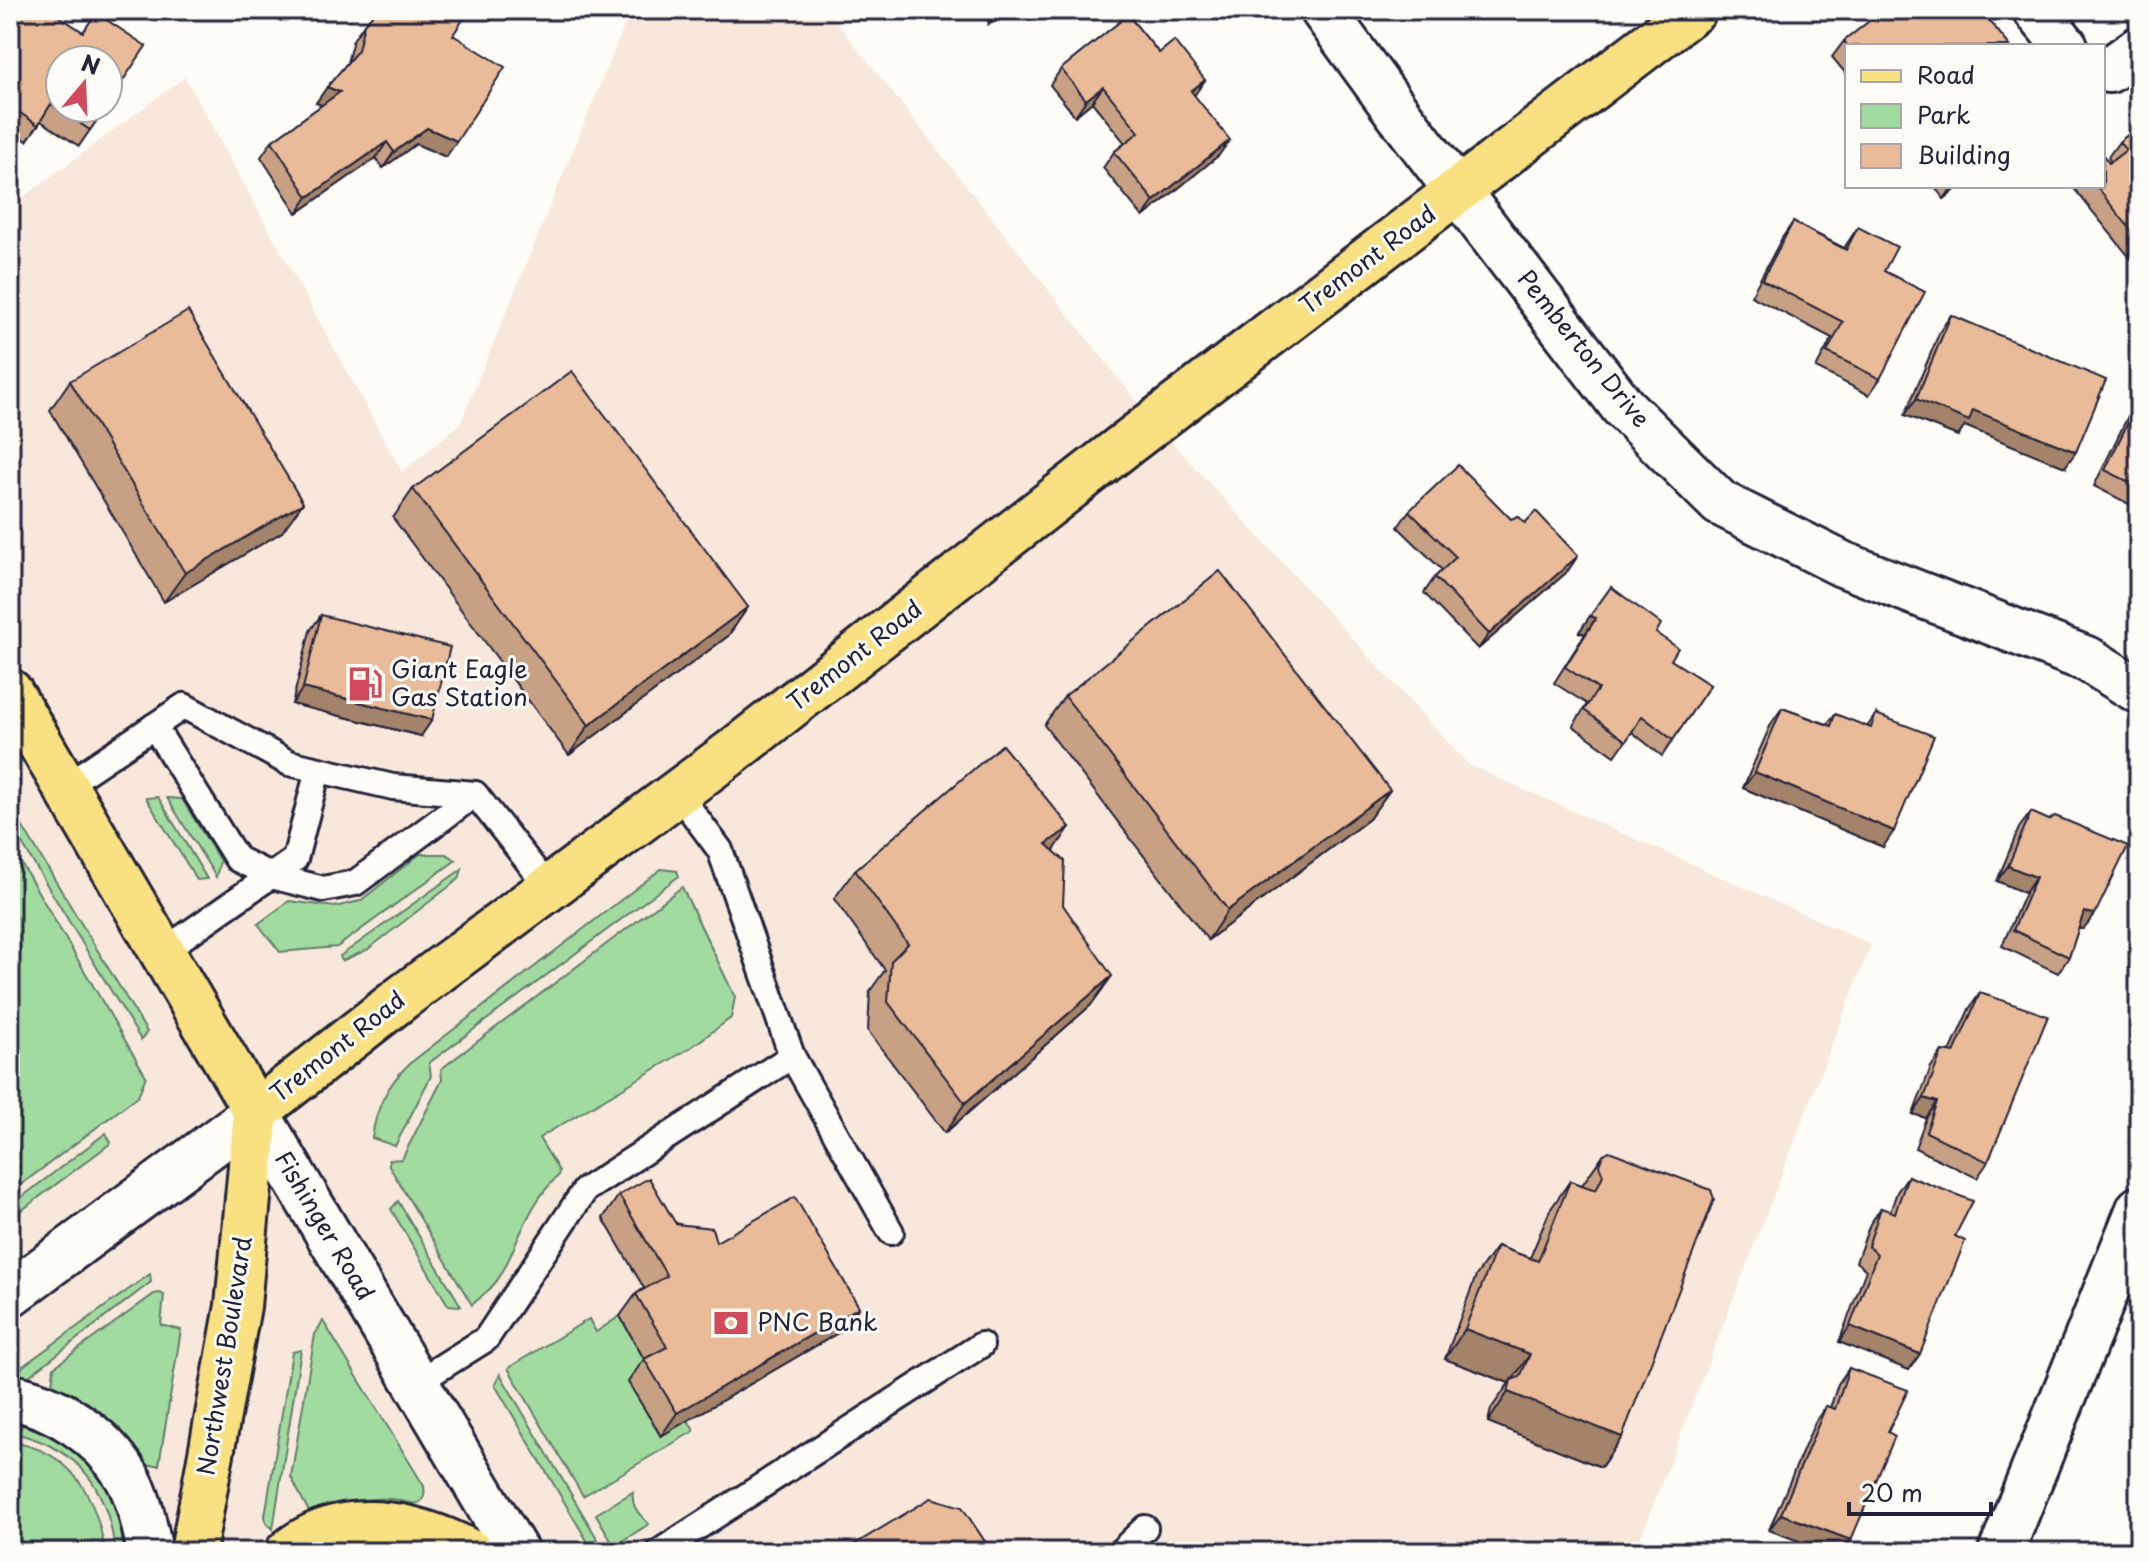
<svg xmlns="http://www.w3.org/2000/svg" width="2149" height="1562" viewBox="0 0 2149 1562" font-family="'Playpen Sans',sans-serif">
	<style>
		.built { fill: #f7e8db }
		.green { fill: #a2db9f; stroke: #627e6d; stroke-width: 2 }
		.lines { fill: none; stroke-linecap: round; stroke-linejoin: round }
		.service-casing { stroke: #22223b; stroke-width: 30 }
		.minor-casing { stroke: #22223b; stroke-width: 50 }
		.secondary-casing { stroke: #22223b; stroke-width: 50 }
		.primary-casing { stroke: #22223b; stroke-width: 50 }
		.service { stroke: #fdfcf7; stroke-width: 24 }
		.minor { stroke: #fdfcf7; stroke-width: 44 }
		.secondary { stroke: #fdfcf7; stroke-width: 44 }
		.primary { stroke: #f9e181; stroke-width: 44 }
		.wall { fill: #c8a184; stroke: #22223b; stroke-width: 2 }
		.shaded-wall { fill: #a3836b; stroke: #22223b; stroke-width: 2 }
		.building { fill: #e9bb99; stroke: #22223b; stroke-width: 2 }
		.labels { text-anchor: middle; stroke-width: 6; stroke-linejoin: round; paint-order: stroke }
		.street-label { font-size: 24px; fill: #22223b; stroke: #fdfcf7 }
		.poi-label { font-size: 24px; fill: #22223b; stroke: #fdfcf7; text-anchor: start }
	</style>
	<rect width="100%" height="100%" fill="#fdfcf7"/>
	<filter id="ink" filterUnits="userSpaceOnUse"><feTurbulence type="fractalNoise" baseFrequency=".0125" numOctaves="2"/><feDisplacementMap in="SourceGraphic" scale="16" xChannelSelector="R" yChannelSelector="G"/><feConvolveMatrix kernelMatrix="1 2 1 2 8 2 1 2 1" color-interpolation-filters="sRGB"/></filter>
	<g filter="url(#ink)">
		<path class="built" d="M 631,10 L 827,10 L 1154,423 L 1469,765 L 1871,944 L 1635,1552 L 10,1552 L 10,207 L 185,77 L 402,472 L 460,424 Z"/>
		<g class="green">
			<path d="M 158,797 L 207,879 L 197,880 L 146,798 Z"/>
			<path d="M 167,798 L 182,799 L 220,861 L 216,877 Z"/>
			<path d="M 10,806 L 147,1032 L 141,1040 L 10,824 Z"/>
			<path d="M 10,844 L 146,1076 L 138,1096 L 10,1193 Z"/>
			<path d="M 420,854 L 446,854 L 456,860 L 337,947 L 280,952 L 258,924 L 289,901 L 335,907 L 360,901 Z"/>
			<path d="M 462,869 L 459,879 L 367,950 L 342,961 L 340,956 Z"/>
			<path d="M 661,869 L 677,871 L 679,876 L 429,1063 L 431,1076 L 395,1146 L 372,1138 C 376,1108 387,1085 409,1064 Z"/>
			<path d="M 682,887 L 735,997 L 731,1018 L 690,1048 L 539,1138 L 559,1171 L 558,1176 C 528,1204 520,1239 502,1273 C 495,1286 483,1295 472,1305 L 389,1166 L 389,1160 L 402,1159 L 442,1080 L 441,1069 Z"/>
			<path d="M 106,1133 L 111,1143 L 10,1219 L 10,1206 Z"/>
			<path d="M 398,1201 L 461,1306 L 448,1305 L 391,1209 Z"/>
			<path d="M 150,1274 L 151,1282 L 25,1379 L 22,1377 L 20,1371 L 23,1366 Z"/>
			<path d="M 160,1293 L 164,1295 L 161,1325 L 181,1330 L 159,1465 L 146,1465 C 123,1432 93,1397 52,1386 L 54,1367 L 154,1294 Z"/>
			<path d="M 620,1316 L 650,1370 L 629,1382 L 660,1436 L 688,1420 L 694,1431 L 583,1496 L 508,1368 L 589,1319 L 596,1332 Z"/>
			<path d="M 323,1321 L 424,1486 C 425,1492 425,1500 418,1503 C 411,1505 400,1500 392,1499 C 365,1498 336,1502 310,1514 L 291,1477 L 315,1334 Z"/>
			<path d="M 301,1350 L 273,1529 L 266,1522 L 265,1516 L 292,1352 Z"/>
			<path d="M 500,1374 L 604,1550 L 589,1544 L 495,1385 Z"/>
			<path d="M 22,1425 C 88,1445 117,1485 124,1552 L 115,1552 C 108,1489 81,1450 18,1434 Z"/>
			<path d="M 10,1442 C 72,1450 96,1496 105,1552 L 10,1552 Z"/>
			<path d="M 633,1492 C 631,1507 638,1513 649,1524 L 614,1546 L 596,1514 Z"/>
		</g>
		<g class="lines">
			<g class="service-casing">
				<g id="service">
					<path d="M 154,726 L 237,859 L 272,876 L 323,889 L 355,883 L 475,794"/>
					<path d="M 65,786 L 184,706 L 289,763 L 393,787 L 475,794 L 549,888"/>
					<path d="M 162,952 L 295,859 L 318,770"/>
					<path d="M 792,1056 L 891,1232"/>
					<path d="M 416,1383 L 486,1339 L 585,1190 L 792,1056 L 720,850 L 677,792"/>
					<path d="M 659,1552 L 981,1345"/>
					<path d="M 1120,1552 L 1145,1528"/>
				</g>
			</g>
			<g class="minor-casing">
				<g id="minor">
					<path d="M 1323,10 L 1397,112 L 1623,407 L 1720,503 L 1842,564 L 2089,660 L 2139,691"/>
					<path d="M 2036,10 L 2065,46"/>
					<path d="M 2103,69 L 2109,70 L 2139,49"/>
					<path d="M 2001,1552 L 2139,1209"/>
				</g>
			</g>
			<g class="secondary-casing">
				<g id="secondary">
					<path d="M 10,1294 L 256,1112 L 516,1552"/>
					<path d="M 10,1397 C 55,1404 102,1436 126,1475 C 139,1496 145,1528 150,1552"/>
				</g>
			</g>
			<g class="primary-casing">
				<g id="primary">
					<path d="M 10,692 L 256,1112"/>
					<path d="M 256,1112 L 403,997 L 732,752 L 1126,444 L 1694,10"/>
					<path d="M 193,1552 L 238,1306 L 256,1112"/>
					<path d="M 288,1552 C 342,1507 414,1523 470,1552"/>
				</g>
			</g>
			<use href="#service" class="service"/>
			<use href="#minor" class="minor"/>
			<use href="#secondary" class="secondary"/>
			<use href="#primary" class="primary"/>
		</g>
		<g class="wall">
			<path d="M 10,10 L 105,108 L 79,146 L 41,121 L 27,141 L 10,129 Z"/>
			<path d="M 984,10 L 1026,10 L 989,24 Z"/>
			<path d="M 364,24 L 453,35 L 446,157 L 416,144 L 383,168 L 376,158 L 297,213 L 261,157 L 272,141 L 322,105 L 316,103 L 347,63 L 353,40 Z"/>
			<path d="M 1844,41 L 1847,46 L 1847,75 L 1832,57 Z"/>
			<path d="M 1159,53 L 1205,80 L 1194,95 L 1219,155 L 1143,217 L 1103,168 L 1114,152 L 1125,143 L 1092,102 L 1075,116 L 1050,85 L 1061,69 Z"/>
			<path d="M 2139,126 L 2139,269 L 2072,186 L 2103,186 L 2109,163 L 2111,162 L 2108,157 L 2119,142 Z"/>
			<path d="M 1934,186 L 1960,186 L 1944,199 Z"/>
			<path d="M 1793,222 L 1844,248 L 1858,227 L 1884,271 L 1880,379 L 1869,395 L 1816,368 L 1832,338 L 1751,296 L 1782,238 Z"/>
			<path d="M 1951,315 L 2065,467 L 1965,426 L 1958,436 L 1905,415 L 1940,331 Z"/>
			<path d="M 70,381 L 282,532 L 164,602 L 50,410 Z"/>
			<path d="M 2139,400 L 2139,509 L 2094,486 L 2128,416 Z"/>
			<path d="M 413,489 L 748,607 L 728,636 L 569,755 L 393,518 Z"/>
			<path d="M 1409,511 L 1511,519 L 1567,572 L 1478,649 L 1424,593 L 1435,577 L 1442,570 L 1398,527 Z"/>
			<path d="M 1611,587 L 1656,633 L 1671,660 L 1710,685 L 1662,756 L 1632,732 L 1615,756 L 1573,726 L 1587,704 L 1554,683 L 1585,634 L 1579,632 Z"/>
			<path d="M 321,615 L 421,736 L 292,704 L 310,631 Z"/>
			<path d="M 1065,696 L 1390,790 L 1369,819 L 1208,940 L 1044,725 Z"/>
			<path d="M 1782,708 L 1827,724 L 1835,714 L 1867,727 L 1876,714 L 1883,847 L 1743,788 L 1771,724 Z"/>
			<path d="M 2031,812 L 2095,914 L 2083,929 L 2078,929 L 2069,957 L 2058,973 L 2002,946 L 2025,893 L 1997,881 L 2019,828 Z"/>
			<path d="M 1054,851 L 1063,905 L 1091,1005 L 945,1133 L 868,1031 L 870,991 L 885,970 L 834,899 L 855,870 Z"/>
			<path d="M 1980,993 L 1988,1162 L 1977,1178 L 1915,1148 L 1926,1118 L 1913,1114 L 1931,1067 L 1942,1051 L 1950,1052 L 1969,1009 Z"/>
			<path d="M 1603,1155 L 1622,1437 L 1601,1467 L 1488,1422 L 1491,1409 L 1509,1383 L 1445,1359 L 1476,1276 L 1497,1246 L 1530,1258 L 1550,1210 L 1570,1181 L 1582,1185 Z"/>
			<path d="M 1908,1176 L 1955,1236 L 1909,1370 L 1839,1342 L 1866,1270 L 1856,1262 L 1870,1224 L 1881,1208 L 1890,1212 L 1897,1192 Z"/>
			<path d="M 619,1195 L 716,1242 L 843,1330 L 661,1436 L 628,1382 L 644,1359 L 620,1316 L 636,1294 L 644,1288 L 603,1218 Z"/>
			<path d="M 1849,1368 L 1888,1432 L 1851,1540 L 1842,1552 L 1829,1552 L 1769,1530 L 1815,1422 L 1826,1406 L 1830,1408 L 1838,1384 Z"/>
		</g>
		<g class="shaded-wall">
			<path d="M 999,10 L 1026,10 L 989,24 Z"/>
			<path d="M 1205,80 L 1194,96 L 1191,91 Z"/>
			<path d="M 327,87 L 340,92 L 329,108 L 316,103 Z"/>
			<path d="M 1103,87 L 1092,102 L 1075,116 L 1086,100 Z"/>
			<path d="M 427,128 L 457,141 L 446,157 L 416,144 L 383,168 L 394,152 Z"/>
			<path d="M 1230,140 L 1219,155 L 1143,217 L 1154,201 Z"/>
			<path d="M 387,142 L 376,158 L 297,213 L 308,197 Z"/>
			<path d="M 1953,186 L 1960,186 L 1944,199 Z"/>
			<path d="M 1916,399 L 1973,410 L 2076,452 L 2065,467 L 1965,426 L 1958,436 L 1905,415 Z"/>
			<path d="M 303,503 L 282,532 L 164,602 L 185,573 Z"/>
			<path d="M 1578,556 L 1567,572 L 1478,649 L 1489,634 Z"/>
			<path d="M 748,607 L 728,636 L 569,755 L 589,725 Z"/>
			<path d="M 1590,616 L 1596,618 L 1585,634 L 1579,632 Z"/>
			<path d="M 303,688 L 432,720 L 421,736 L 292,704 Z"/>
			<path d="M 1755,772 L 1894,831 L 1883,847 L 1743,788 Z"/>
			<path d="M 1390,790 L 1369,819 L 1208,940 L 1228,910 Z"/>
			<path d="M 1070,827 L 1050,856 L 1046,844 Z"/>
			<path d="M 2008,866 L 2036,877 L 2025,893 L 1997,881 Z"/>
			<path d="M 2084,912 L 2095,914 L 2083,929 L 2073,928 Z"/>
			<path d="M 1112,976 L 1091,1005 L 945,1133 L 965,1103 Z"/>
			<path d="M 1924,1098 L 1937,1102 L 1926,1118 L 1913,1114 Z"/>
			<path d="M 859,1307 L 843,1330 L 661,1436 L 677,1413 Z"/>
			<path d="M 1850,1326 L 1920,1354 L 1909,1370 L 1839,1342 Z"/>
			<path d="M 1465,1329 L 1530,1354 L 1511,1382 L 1511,1380 L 1509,1383 L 1445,1359 Z"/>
			<path d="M 1508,1392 L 1622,1437 L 1601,1467 L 1488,1422 Z"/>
			<path d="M 1781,1514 L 1851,1540 L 1842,1552 L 1829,1552 L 1769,1530 Z"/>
		</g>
		<g class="building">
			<path d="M 10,10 L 50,10 L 83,32 L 96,13 L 146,46 L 108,103 L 108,60 L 60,60 L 60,108 L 105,108 L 90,130 L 51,104 L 38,125 L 10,106 Z"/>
			<path d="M 377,10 L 458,10 L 466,15 L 453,35 L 505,67 L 457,141 L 427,128 L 394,152 L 387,142 L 308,197 L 272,141 L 340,92 L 327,87 L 358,50 L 364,24 Z"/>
			<path d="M 1883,10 L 1981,10 L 2010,46 L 1848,46 L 1844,41 Z"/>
			<path d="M 1128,15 L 1159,53 L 1174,41 L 1205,80 L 1191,91 L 1230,140 L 1154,201 L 1114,152 L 1139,132 L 1103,87 L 1086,100 L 1061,69 Z"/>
			<path d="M 2139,126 L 2139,240 L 2096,186 L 2103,186 L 2103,155 L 2109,163 L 2126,150 L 2119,142 Z"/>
			<path d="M 1793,222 L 1846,250 L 1858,227 L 1897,247 L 1884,271 L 1925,292 L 1880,379 L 1827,352 L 1843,322 L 1762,280 Z"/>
			<path d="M 188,311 L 303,503 L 185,573 L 70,381 Z"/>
			<path d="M 1951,315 L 2106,380 L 2076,452 L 1973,410 L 1969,421 L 1916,399 Z"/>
			<path d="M 572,371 L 748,607 L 589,725 L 413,489 Z"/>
			<path d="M 2139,400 L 2139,487 L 2105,470 Z"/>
			<path d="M 1458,465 L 1511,519 L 1518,516 L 1525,523 L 1536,511 L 1578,556 L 1489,634 L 1435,577 L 1456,557 L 1409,511 Z"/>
			<path d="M 1220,571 L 1390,790 L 1228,910 L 1065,696 Z"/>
			<path d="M 1611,587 L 1661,624 L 1656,633 L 1678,648 L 1671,660 L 1710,685 L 1673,740 L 1642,716 L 1626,741 L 1584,710 L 1598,689 L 1565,667 L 1596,618 L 1590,616 Z"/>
			<path d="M 321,615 L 450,647 L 432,720 L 303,688 Z"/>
			<path d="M 1782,708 L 1831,726 L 1835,714 L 1871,728 L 1876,714 L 1934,736 L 1894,831 L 1755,772 Z"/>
			<path d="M 1002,745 L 1070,827 L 1046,844 L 1065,861 L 1063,905 L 1112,976 L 965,1103 L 888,1002 L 891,961 L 908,944 L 855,870 Z"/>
			<path d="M 2031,812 L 2049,820 L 2055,816 L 2128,846 L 2095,914 L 2084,912 L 2069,957 L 2013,930 L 2036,877 L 2008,866 Z"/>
			<path d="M 1980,993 L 2048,1016 L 1988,1162 L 1926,1132 L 1937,1102 L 1924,1098 L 1942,1051 L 1954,1053 Z"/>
			<path d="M 1609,1151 L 1711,1190 L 1714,1199 L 1622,1437 L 1508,1392 L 1511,1380 L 1520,1377 L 1530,1354 L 1465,1329 L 1497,1246 L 1538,1261 L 1570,1181 L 1596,1190 L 1603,1175 L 1599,1165 L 1603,1155 Z"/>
			<path d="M 1908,1176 L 1973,1201 L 1955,1236 L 1965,1241 L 1920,1354 L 1850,1326 L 1877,1254 L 1868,1246 L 1881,1208 L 1895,1213 Z"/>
			<path d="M 649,1178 L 676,1224 L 712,1228 L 716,1242 L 795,1197 L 859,1307 L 677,1413 L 644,1359 L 667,1347 L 636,1294 L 667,1276 L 619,1195 Z"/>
			<path d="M 1849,1368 L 1908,1390 L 1888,1432 L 1895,1436 L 1851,1540 L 1781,1514 L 1826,1406 L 1835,1409 Z"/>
			<path d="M 931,1498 L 962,1507 L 992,1552 L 842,1552 Z"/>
			<path d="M 1735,1547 L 1748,1552 L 1732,1552 Z"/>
		</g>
	</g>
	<defs>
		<g id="fuel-bare" transform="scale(2.76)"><path d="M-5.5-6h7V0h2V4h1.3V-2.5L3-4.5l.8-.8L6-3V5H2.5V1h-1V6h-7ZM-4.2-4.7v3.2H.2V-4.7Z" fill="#d1495b" stroke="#fdfcf7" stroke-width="2.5" paint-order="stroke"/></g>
		<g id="bank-bare" transform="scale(2.76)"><path d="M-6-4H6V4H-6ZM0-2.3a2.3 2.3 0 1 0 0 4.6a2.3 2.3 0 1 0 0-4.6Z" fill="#d1495b" stroke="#fdfcf7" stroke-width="2.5" paint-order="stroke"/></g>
	</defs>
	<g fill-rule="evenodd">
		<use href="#fuel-bare" x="365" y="684"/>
		<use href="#bank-bare" x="731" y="1323"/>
	</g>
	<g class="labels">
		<g class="street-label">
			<text transform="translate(1368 260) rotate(-37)" y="8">Tremont Road</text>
			<text transform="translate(1583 349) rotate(51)" y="8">Pemberton Drive</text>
			<text transform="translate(855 656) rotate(-38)" y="8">Tremont Road</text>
			<text transform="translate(338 1047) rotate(-38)" y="8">Tremont Road</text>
			<text transform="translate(324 1226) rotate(59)" y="8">Fishinger Road</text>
			<text transform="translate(225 1356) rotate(-81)" y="8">Northwest Boulevard</text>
		</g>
		<g class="poi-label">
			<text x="391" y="678">Giant Eagle<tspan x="391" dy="28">Gas Station</tspan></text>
			<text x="757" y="1331">PNC Bank</text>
		</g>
	</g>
	<rect width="2149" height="1562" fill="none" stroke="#fdfcf7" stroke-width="40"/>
	<rect x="20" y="20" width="2109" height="1522" fill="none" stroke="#22223b" stroke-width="3" filter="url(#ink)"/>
	<rect x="1845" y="44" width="260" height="144" fill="#fdfcf7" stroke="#a5a5ac" stroke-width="2"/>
	<rect x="1861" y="70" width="40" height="12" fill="#f9e181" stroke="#a5a5ac" stroke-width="2"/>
	<text x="1917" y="84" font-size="24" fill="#22223b">Road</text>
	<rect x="1861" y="104" width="40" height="24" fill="#a2db9f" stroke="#a5a5ac" stroke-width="2"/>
	<text x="1917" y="124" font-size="24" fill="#22223b">Park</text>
	<rect x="1861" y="144" width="40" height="24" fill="#e9bb99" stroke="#a5a5ac" stroke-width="2"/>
	<text x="1917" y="164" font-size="24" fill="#22223b">Building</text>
	<g transform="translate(84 84) rotate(19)"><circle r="38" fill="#fdfcf7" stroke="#a5a5ac" stroke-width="2"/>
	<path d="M0-6L14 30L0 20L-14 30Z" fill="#d1495b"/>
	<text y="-12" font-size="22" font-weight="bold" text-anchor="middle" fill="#22223b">N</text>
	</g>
	<path d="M1849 1502v12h142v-12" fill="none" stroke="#22223b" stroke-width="4"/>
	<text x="1861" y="1502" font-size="24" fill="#22223b" stroke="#fdfcf7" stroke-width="6" paint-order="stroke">20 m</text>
</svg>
